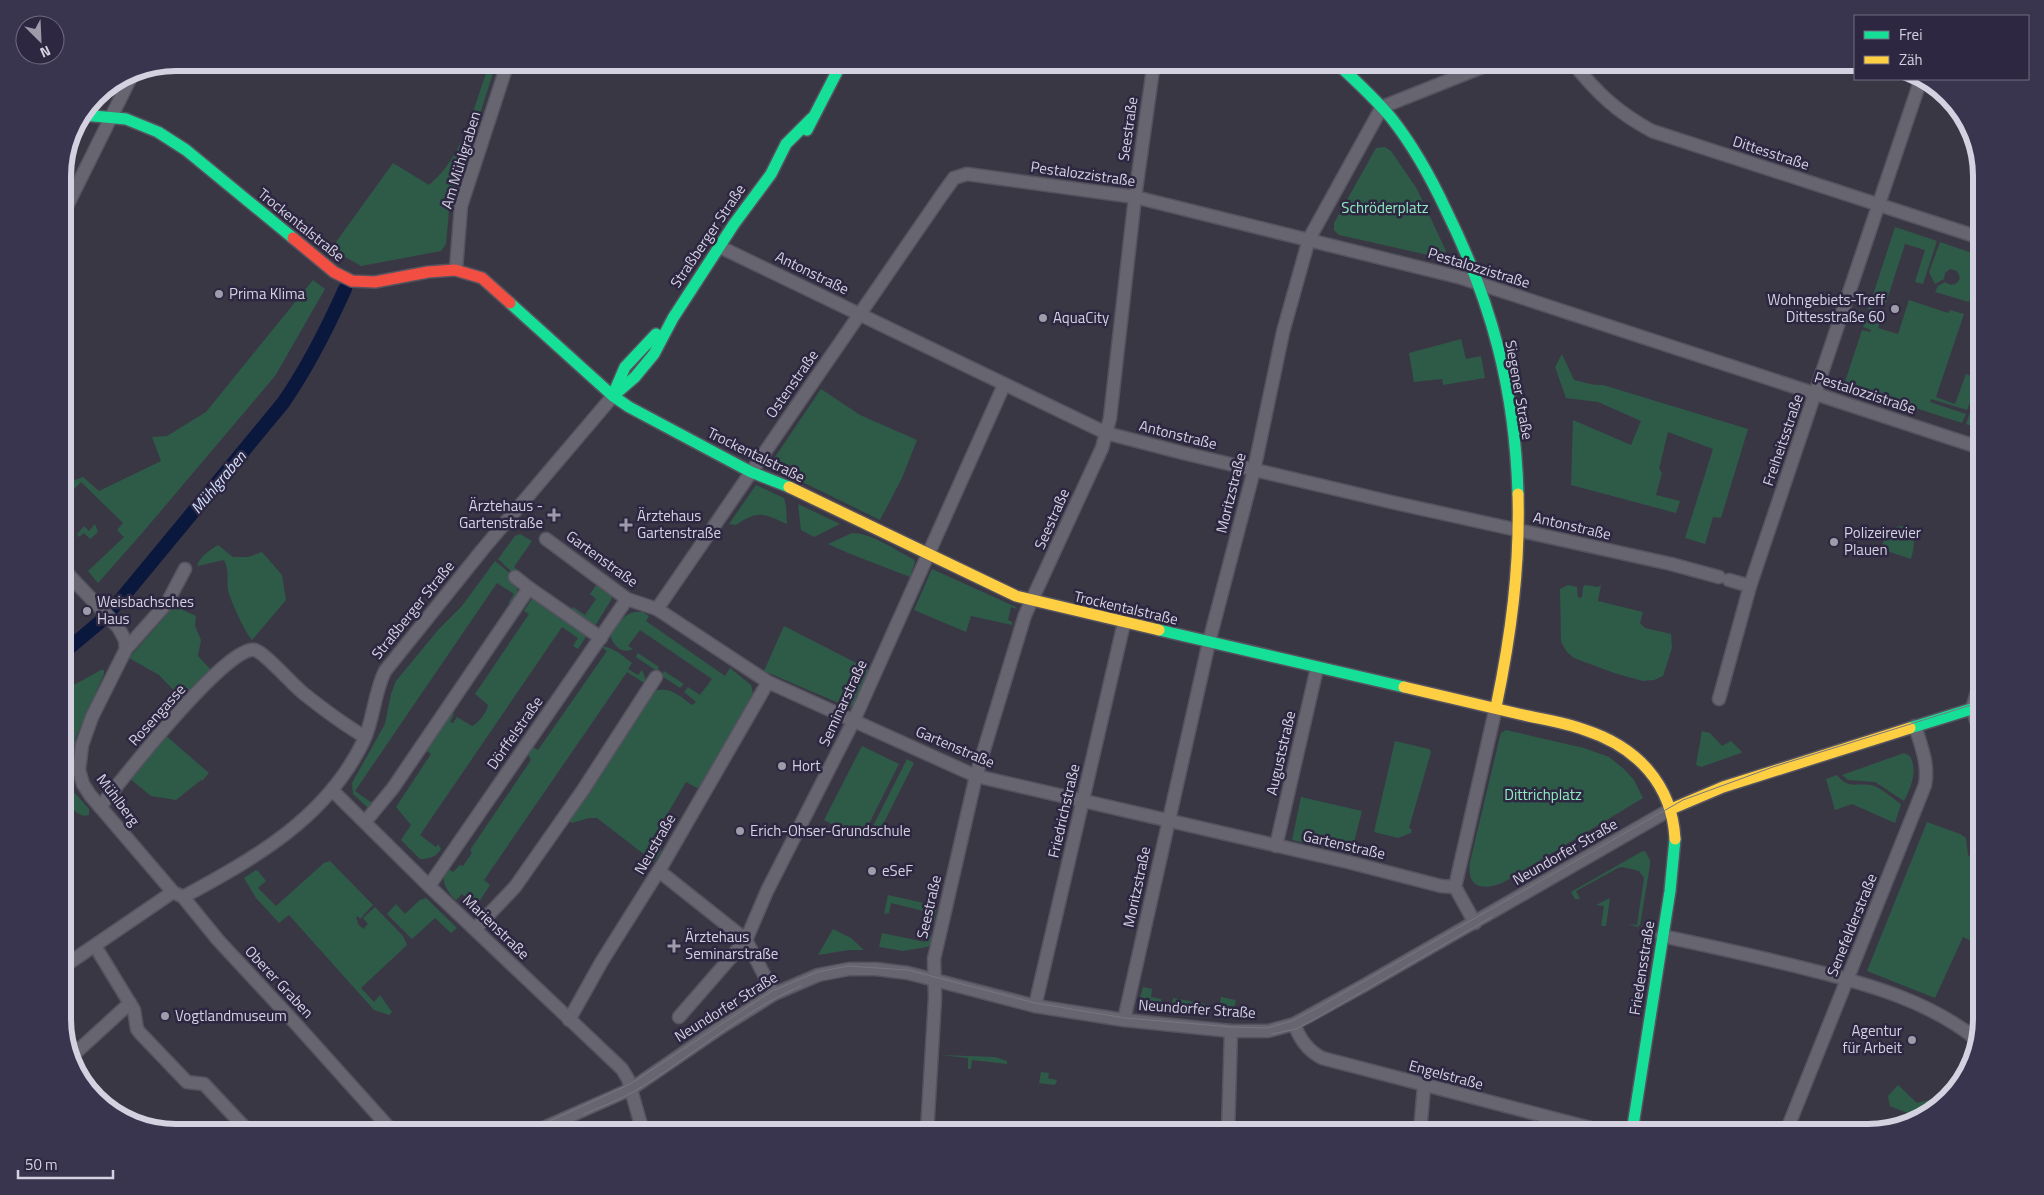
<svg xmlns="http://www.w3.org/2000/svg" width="2044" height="1195" viewBox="0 0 2044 1195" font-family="'Titillium Web',sans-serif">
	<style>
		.green { fill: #2e5a48 }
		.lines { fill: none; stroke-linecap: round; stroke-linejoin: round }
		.canal { stroke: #0a183e; stroke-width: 14 }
		.street-casing { stroke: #55535f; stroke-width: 15 }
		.fast-casing { stroke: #55535f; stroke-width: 14 }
		.slow-casing { stroke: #55535f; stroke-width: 14 }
		.jam-casing { stroke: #55535f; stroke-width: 14 }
		.street { stroke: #676570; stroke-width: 12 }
		.fast { stroke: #16e098; stroke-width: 11 }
		.slow { stroke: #ffcf43; stroke-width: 11 }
		.jam { stroke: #f24e42; stroke-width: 11 }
		.tram { stroke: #787680; stroke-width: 1 }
		.poi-dot { fill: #9e9baa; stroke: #2d2741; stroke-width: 2 }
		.labels { text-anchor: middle; stroke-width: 5; stroke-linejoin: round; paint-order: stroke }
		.street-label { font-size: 15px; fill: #d4d1e1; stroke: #2d2741 }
		.park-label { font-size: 15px; fill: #90ecbf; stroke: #2d2741 }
		.poi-label { font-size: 15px; fill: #d4d1e1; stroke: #2d2741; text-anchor: start }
		.water-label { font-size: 16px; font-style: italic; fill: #d2e1fe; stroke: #2d2741 }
		.rim { fill: none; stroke: #d4d1e1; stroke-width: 6 }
	</style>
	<rect width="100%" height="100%" fill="#3a3745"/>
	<g class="green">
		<path d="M 492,67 L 494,70 L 449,211 L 446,244 L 441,251 L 361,266 L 331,249 L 393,163 L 429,185 C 464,156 473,108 488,68 Z"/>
		<path d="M 1385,147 L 1391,151 L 1417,189 L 1446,251 L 1443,257 L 1437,257 L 1339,235 L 1334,230 L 1334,223 L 1376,148 Z"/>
		<path d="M 1895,227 L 1937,241 L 1923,284 L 1915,282 L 1925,250 L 1905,244 L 1886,303 L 1872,298 Z"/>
		<path d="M 1940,242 L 1981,256 L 1981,263 L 1969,302 L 1935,292 L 1938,286 L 1945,282 C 1952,287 1957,285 1960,278 L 1957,271 L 1950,269 L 1945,273 L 1944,279 L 1935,284 L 1929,272 Z"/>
		<path d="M 313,280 L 325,289 L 275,376 L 143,532 L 98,583 L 88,571 L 124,537 L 117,530 L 123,523 L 81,482 L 74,489 L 71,483 L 72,481 L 83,477 L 99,491 L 161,461 L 152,437 L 167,436 L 206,412 Z"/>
		<path d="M 1909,300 L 1948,313 L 1950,310 L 1964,314 L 1936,397 L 1955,404 L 1966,374 L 1974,377 L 1976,387 L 1967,410 L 1931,399 L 1930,402 L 1966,414 L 1962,423 L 1844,385 L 1862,330 L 1870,332 L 1871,330 L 1863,327 L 1869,307 L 1883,312 L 1878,328 L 1898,334 Z"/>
		<path d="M 1461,339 L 1466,359 L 1481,356 L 1485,378 L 1443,385 L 1442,379 L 1414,382 L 1409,353 Z"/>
		<path d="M 1562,354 L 1574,380 L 1595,385 L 1603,385 L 1748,429 L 1721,518 L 1713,517 L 1705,544 L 1685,538 L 1713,449 L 1668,432 L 1659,469 L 1662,473 L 1656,495 L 1680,501 L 1676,513 L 1571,485 L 1573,420 L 1631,445 L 1641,421 L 1598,402 L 1566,398 L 1555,367 Z"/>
		<path d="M 1981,366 L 1981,396 L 1977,408 L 1981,408 L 1981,426 L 1977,428 L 1966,424 L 1979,386 L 1978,375 Z"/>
		<path d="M 821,389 L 860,415 L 917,440 L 902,478 L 880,520 L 772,467 L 771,463 Z"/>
		<path d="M 756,485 L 784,498 L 786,506 L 787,524 C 763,514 759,509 736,525 L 729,524 Z"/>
		<path d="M 798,504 L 840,524 L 814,537 L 801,530 Z"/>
		<path d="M 95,524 L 98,532 L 90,539 L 84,533 L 79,537 L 77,534 L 84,526 L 89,531 Z"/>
		<path d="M 1899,526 C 1918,527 1915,545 1911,559 L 1881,549 L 1886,534 Z"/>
		<path d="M 852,533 C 872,533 895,550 913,559 L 915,562 L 910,577 L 848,553 L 828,544 Z"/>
		<path d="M 520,534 L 532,541 L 514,567 L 519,571 L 515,575 L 498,559 L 515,536 Z"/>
		<path d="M 218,545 L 233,557 L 248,557 L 262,552 L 282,575 L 286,600 L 252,640 C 246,634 230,600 228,590 C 226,578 230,572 224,560 L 197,566 C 200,556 210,550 218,545 Z"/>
		<path d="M 495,561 L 511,574 L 518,592 L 511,604 L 509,602 L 514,594 L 497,583 L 355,791 L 372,803 L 368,808 L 353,794 L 352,783 L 385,724 L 391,694 L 396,681 L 438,630 L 462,606 Z"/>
		<path d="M 932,569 L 1016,607 L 1017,609 L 1011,607 L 1008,620 L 1012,622 L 1012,625 L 971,616 L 966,632 L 914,610 Z"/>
		<path d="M 599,581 L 612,595 L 611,600 L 595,626 L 570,612 L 573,607 L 585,615 L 596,599 L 590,594 Z"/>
		<path d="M 1568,585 L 1577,587 L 1578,598 L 1582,597 L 1583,587 L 1585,585 L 1598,587 L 1601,585 L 1598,601 L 1643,612 L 1640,623 L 1645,628 L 1671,634 L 1672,648 L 1663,676 L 1654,680 L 1643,681 L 1614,673 L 1574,658 L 1567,652 L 1561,642 L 1560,589 Z"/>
		<path d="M 533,597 L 587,635 L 578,649 L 573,646 L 578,638 L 562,627 L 420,835 L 436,847 L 438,844 L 441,849 C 436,857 429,859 420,859 L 401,840 L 411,825 L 396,807 L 431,754 L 422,747 L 449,710 L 454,714 L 450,722 L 453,723 L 457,717 L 472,726 C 478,724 487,712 488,705 L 475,694 L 529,614 L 524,611 Z"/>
		<path d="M 174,606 L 196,616 L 195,626 L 201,640 L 198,656 L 212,671 L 183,700 L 159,675 L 129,658 Z"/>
		<path d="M 635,612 L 643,612 L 649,616 L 646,621 L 725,676 L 730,668 L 751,685 L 753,694 L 699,789 L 686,782 L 659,828 L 666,833 L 660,844 L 661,852 L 654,862 L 597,818 L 589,818 L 572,823 L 567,820 L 654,691 C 670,686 680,696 692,705 L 696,702 L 684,692 L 688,687 L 700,695 L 712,679 L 640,630 L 628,646 L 633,649 C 621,655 612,644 610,634 C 618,624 623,614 635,612 Z"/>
		<path d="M 784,626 L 870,670 L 852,706 L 850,708 L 764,671 Z"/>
		<path d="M 600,646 C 614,647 621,655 632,663 L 628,669 L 638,675 L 642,670 L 646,680 L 644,683 L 627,672 L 484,880 L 490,885 L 477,905 L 487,912 L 482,913 L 462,894 L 456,900 C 447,892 439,879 447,868 L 453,872 L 460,865 L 463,866 L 472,853 L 470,850 L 531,760 L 528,754 L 530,749 L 533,747 L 538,750 L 607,651 Z"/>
		<path d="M 638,653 L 659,667 L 657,671 L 637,658 L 636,656 Z"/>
		<path d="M 101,670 L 104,670 L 104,674 L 76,737 L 71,771 L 68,775 L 63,771 L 63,691 Z"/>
		<path d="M 664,671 L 684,684 L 680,688 L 662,676 Z"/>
		<path d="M 1506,730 L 1584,748 L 1609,757 L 1624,769 L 1634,780 L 1643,798 L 1504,882 C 1484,891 1466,889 1470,862 L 1499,740 L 1501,733 Z"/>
		<path d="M 1702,731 L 1710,733 L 1722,746 L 1731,741 L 1742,752 L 1741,753 L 1701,767 L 1696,765 Z"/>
		<path d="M 165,735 L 209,773 L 202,781 L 201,780 L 176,800 L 151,796 L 129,778 Z"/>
		<path d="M 1395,741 L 1429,749 L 1431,752 L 1409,828 L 1412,830 L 1411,833 L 1398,838 L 1374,832 Z"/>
		<path d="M 862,746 L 899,764 L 861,840 L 824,820 Z"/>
		<path d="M 1904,753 L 1910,756 C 1918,771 1911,787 1904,801 L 1875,782 L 1848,780 L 1842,775 Z"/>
		<path d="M 907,759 L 914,763 L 878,834 L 871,830 Z"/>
		<path d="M 1837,775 C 1849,791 1858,781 1874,786 C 1883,789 1893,799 1901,804 L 1895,823 L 1852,804 L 1835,810 L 1826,779 Z"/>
		<path d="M 63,780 L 89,809 L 89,815 C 79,819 68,805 64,797 C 62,792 63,785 63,780 Z"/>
		<path d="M 1301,797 L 1362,811 L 1351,854 L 1292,840 Z"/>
		<path d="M 1927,822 L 1960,834 L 1966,838 L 1968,855 L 1981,863 L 1981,899 L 1972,930 L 1975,935 L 1981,937 L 1981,946 L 1963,937 L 1935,998 L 1867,971 Z"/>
		<path d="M 1645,851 L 1650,860 L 1650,866 L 1640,925 L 1637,927 L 1628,924 L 1637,925 L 1644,878 L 1639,871 L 1622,867 L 1618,868 L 1576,891 L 1580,899 L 1575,899 L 1571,892 L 1641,852 Z"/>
		<path d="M 330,861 L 373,905 L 360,919 L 358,916 L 356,918 L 358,922 L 357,923 L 363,929 L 368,924 L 363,918 L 375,907 L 403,936 L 407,945 L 361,988 L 374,1002 L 380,995 L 392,1012 L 389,1015 L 374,1010 L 289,915 L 279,923 L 256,898 L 244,878 L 256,870 L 258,871 L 266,881 L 258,888 L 276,906 L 324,863 Z"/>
		<path d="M 888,895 L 937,906 L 934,923 L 930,922 L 932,913 L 891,903 L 889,913 L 884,914 Z"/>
		<path d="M 426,898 L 457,928 L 451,933 L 435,918 L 412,939 L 387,914 L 396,904 L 405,914 L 420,900 Z"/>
		<path d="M 1610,898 L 1606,926 L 1601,926 L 1604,906 L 1596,905 Z"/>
		<path d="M 833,929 L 851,938 L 864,950 L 849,950 L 818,955 Z"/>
		<path d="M 882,933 L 925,942 L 927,933 L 932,936 L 930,945 L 927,947 L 903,951 L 879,947 Z"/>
		<path d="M 1143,987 L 1152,989 L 1151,997 L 1161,999 L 1161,1003 L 1139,1001 Z"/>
		<path d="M 1221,997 L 1236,1000 L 1234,1009 L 1219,1009 Z"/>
		<path d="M 1173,998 L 1216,1006 L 1216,1009 L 1172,1004 Z"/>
		<path d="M 1973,1052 L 1966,1075 L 1954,1087 Z"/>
		<path d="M 940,1055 L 995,1057 L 1007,1061 L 1007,1064 L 972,1060 L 971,1069 L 968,1069 L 968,1058 Z"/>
		<path d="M 1041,1072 L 1049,1073 L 1048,1078 L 1057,1080 L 1056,1083 L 1054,1085 L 1039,1083 Z"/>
		<path d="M 1898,1085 L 1917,1103 L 1945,1096 L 1925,1117 L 1917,1117 L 1890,1106 L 1888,1096 Z"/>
	</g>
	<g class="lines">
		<path class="canal" d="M 63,653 L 100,622 L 122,598 L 283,403 C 308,367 327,329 345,289"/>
		<g class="street-casing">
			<g id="street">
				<path d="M 1572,62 C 1598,94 1617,112 1652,131 L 1981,238"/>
				<path d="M 63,214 L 134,71"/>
				<path d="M 720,247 L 1106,433 L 1183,453 L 1391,502 L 1671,564 L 1719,577"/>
				<path d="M 456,269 L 461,206 L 508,62"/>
				<path d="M 546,539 L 627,599 L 657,609 L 768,682 L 976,776 L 1348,862 L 1441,886 L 1455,887"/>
				<path d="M 63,569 L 118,627 L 125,640 L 126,649"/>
				<path d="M 185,569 L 167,603 L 126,649 L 92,717 L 82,745 L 79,770 L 83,784 L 90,795 L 173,892 L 183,897 L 218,940 L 296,1024 L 393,1132"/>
				<path d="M 515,577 L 529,588"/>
				<path d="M 1729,580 L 1750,586"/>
				<path d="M 657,609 L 941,196 L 954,178 L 967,174 L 1135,197 L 1462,278 L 1981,448"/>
				<path d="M 1981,679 L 1972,709 L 1981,734"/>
				<path d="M 1719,699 L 1750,586 L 1921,79"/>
				<path d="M 332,790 L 429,886 L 622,1069 L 628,1079 L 643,1132"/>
				<path d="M 100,807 C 120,782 228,643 255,650 C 265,653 293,685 303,693 C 323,709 343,724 365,737"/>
				<path d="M 365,822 L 393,788 L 529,588 L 601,638"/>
				<path d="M 1276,846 L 1317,668"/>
				<path d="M 659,871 L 746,940 L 774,994"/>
				<path d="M 429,886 L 627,599"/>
				<path d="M 183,897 C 255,858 327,818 364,740 C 374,718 374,693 385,671 L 483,549 L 613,396"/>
				<path d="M 1475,923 L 1455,887 L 1496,707"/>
				<path d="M 475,929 L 515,887 L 583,790 L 656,677"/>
				<path d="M 1662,936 C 1713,947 1765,958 1815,971 C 1871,985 1930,1002 1976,1039"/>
				<path d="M 95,946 L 134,1010 L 137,1029 L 140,1033 L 187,1082 L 204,1084 L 249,1132"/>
				<path d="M 63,967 L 173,892"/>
				<path d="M 1035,1006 L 1124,623"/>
				<path d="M 679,1017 L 746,940 L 767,891 L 854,720 L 1004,385"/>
				<path d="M 569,1020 L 602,961 L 663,864 L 768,682"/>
				<path d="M 1124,1020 L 1209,642 L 1254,470 L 1283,332 L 1309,239 L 1382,107 L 1495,62"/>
				<path d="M 1294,1024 C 1300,1039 1307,1050 1322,1058 L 1606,1132"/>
				<path d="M 72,1056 L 130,1003"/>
				<path d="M 534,1132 L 631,1089 L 717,1030 L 774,994 L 818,975 L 849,969 L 876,969 L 908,973 L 1035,1006 L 1124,1020 L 1231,1031 L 1268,1031 L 1294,1024 L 1363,986 L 1671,809"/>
				<path d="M 927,1132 L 935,998 L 934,959 L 976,776 L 1025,615 L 1102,448 L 1110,418 L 1135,197 L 1154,62"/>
				<path d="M 1228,1132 L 1231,1031"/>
				<path d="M 1420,1132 L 1424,1086"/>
				<path d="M 1786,1132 L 1925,785 C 1929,764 1921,746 1915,726"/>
			</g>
		</g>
		<g class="fast-casing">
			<g id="fast">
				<path d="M 1336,62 C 1355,81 1375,98 1392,119 C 1414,147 1431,178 1446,210 C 1492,303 1515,390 1518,494"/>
				<path d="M 83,115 L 126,119 L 158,132 L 186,150 L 293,238"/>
				<path d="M 807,130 L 842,62"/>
				<path d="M 510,303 L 613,396 L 629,407 L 751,472 L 789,487"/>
				<path d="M 615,390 L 625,367 L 656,334"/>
				<path d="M 613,396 L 635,377 L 654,354 L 673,318 L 734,224 L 771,174 L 786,144 L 812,118"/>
				<path d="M 1159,630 L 1404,687"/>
				<path d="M 1910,728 L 1981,706"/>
				<path d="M 1632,1132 L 1670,891 L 1675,839"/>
			</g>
		</g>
		<g class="slow-casing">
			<g id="slow">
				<path d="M 789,487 L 1016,596 L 1159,630"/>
				<path d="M 1404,687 C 1442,696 1480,705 1519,714 C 1540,719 1564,722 1585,730 C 1637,747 1672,784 1675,839"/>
				<path d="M 1496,707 C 1511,635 1520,568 1518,494"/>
				<path d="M 1671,809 L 1723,787 L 1910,728"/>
			</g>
		</g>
		<g class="jam-casing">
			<path id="jam" d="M 293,238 L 334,272 L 352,281 L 375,282 L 428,272 L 455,270 L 482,278 L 510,303"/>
		</g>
		<use href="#street" class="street"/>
		<use href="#fast" class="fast"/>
		<use href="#slow" class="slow"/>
		<use href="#jam" class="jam"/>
		<g class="tram">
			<path d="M 1272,1034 L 1296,1029 L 1317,1018 L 1492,917"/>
			<path d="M 584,1114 C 600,1107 618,1101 633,1092 C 690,1059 740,1012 801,986"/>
			<path d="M 526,1132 L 630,1084 L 772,991 L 817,972 L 848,966 L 908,970 L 1035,1003 L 1125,1018 L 1162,1021 L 1231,1027 L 1267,1028 L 1292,1021 L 1315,1009 L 1683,800 L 1773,767 L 1981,702"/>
		</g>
	</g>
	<g class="poi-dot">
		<circle cx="219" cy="294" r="5"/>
		<circle cx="1895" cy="309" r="5"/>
		<circle cx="1043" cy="318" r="5"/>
		<path d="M551.5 507.5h5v5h5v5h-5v5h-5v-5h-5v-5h5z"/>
		<path d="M623.5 517.5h5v5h5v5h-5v5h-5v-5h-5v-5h5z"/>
		<circle cx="1834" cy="542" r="5"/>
		<circle cx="87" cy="611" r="5"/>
		<circle cx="782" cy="766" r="5"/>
		<circle cx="740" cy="831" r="5"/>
		<circle cx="872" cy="871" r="5"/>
		<path d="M671.5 938.5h5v5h5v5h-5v5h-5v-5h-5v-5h5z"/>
		<circle cx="165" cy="1016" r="5"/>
		<circle cx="1912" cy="1040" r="5"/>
	</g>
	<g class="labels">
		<g class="street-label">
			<text transform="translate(1128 129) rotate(-82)" y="5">Seestraße</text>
			<text transform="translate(1771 153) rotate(18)" y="5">Dittesstraße</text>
			<text transform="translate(461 160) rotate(-73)" y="5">Am Mühlgraben</text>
			<text transform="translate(1083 174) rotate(8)" y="5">Pestalozzistraße</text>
			<text transform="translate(301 225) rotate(39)" y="5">Trockentalstraße</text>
			<text transform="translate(708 236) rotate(-56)" y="5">Straßberger Straße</text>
			<text transform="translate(1479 268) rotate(17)" y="5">Pestalozzistraße</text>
			<text transform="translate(812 273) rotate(26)" y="5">Antonstraße</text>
			<text transform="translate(792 384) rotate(-55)" y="5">Ostenstraße</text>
			<text transform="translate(1519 390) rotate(80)" y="5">Siegener Straße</text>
			<text transform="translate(1865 393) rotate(18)" y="5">Pestalozzistraße</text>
			<text transform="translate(1178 435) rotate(14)" y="5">Antonstraße</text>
			<text transform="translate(1783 440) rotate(-71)" y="5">Freiheitsstraße</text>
			<text transform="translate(756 455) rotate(26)" y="5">Trockentalstraße</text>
			<text transform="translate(1231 493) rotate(-76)" y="5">Moritzstraße</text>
			<text transform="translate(1052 519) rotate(-66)" y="5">Seestraße</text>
			<text transform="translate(1572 526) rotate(13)" y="5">Antonstraße</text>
			<text transform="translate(602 559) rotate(36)" y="5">Gartenstraße</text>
			<text transform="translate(1126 608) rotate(13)" y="5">Trockentalstraße</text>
			<text transform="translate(413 610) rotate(-51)" y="5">Straßberger Straße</text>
			<text transform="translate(843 703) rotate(-65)" y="5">Seminarstraße</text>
			<text transform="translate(157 715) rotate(-48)" y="5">Rosengasse</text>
			<text transform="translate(515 733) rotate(-55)" y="5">Dörffelstraße</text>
			<text transform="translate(955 747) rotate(23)" y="5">Gartenstraße</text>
			<text transform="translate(1281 753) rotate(-77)" y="5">Auguststraße</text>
			<text transform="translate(118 800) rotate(53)" y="5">Mühlberg</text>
			<text transform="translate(1064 811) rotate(-77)" y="5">Friedrichstraße</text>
			<text transform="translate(655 844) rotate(-60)" y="5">Neustraße</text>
			<text transform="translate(1344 845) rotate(13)" y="5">Gartenstraße</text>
			<text transform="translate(1565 852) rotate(-30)" y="5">Neundorfer Straße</text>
			<text transform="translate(1137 887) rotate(-78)" y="5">Moritzstraße</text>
			<text transform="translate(929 907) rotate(-77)" y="5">Seestraße</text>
			<text transform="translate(1852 925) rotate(-68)" y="5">Senefelderstraße</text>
			<text transform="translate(496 927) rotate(44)" y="5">Marienstraße</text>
			<text transform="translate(1642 968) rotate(-81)" y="5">Friedensstraße</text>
			<text transform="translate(279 982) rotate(47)" y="5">Oberer Graben</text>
			<text transform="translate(726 1007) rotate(-32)" y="5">Neundorfer Straße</text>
			<text transform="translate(1197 1009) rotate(4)" y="5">Neundorfer Straße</text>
			<text transform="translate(1446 1075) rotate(15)" y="5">Engelstraße</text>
		</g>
		<g class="park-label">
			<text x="1385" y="213">Schröderplatz</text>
			<text x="1543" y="800">Dittrichplatz</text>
		</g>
		<g class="poi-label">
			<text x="229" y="299">Prima Klima</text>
			<text x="1885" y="305" text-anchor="end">Wohngebiets-Treff<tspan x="1885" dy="17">Dittesstraße 60</tspan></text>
			<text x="1053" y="323">AquaCity</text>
			<text x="543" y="511" text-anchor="end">Ärztehaus -<tspan x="543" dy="17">Gartenstraße</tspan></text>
			<text x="637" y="521">Ärztehaus<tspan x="637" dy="17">Gartenstraße</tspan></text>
			<text x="1844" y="538">Polizeirevier<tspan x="1844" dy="17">Plauen</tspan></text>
			<text x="97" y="607">Weisbachsches<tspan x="97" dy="17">Haus</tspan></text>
			<text x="792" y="771">Hort</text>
			<text x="750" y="836">Erich-Ohser-Grundschule</text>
			<text x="882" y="876">eSeF</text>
			<text x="685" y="942">Ärztehaus<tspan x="685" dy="17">Seminarstraße</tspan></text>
			<text x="175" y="1021">Vogtlandmuseum</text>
			<text x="1902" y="1036" text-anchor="end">Agentur<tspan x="1902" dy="17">für Arbeit</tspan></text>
		</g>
		<g class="water-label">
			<text transform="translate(218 482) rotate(-50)" y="6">Mühlgraben</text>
		</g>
	</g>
	<path d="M0 0H2044V1195H0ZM176 71H1868A105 105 0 0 1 1973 176V1019A105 105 0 0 1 1868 1124H176A105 105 0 0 1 71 1019V176A105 105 0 0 1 176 71Z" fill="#3a354e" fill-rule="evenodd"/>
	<path class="rim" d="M176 71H1868A105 105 0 0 1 1973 176V1019A105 105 0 0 1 1868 1124H176A105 105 0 0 1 71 1019V176A105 105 0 0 1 176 71Z"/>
	<rect x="1854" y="15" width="175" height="65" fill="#2d2741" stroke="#706b81"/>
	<rect x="1864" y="31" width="25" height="8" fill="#16e098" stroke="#706b81"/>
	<text x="1899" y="40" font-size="15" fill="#d4d1e1">Frei</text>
	<rect x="1864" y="56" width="25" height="8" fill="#ffcf43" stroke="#706b81"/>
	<text x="1899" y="65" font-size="15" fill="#d4d1e1">Zäh</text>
	<g transform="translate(40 40) rotate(156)"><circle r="24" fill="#2d2741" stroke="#706b81"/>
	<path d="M0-4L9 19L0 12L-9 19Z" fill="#9e9baa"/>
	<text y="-8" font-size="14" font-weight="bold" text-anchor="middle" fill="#d4d1e1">N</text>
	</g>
	<path d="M18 1170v8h95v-8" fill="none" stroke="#d4d1e1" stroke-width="2.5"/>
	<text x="25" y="1170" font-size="15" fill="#d4d1e1" stroke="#2d2741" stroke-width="4" paint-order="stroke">50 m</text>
</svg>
